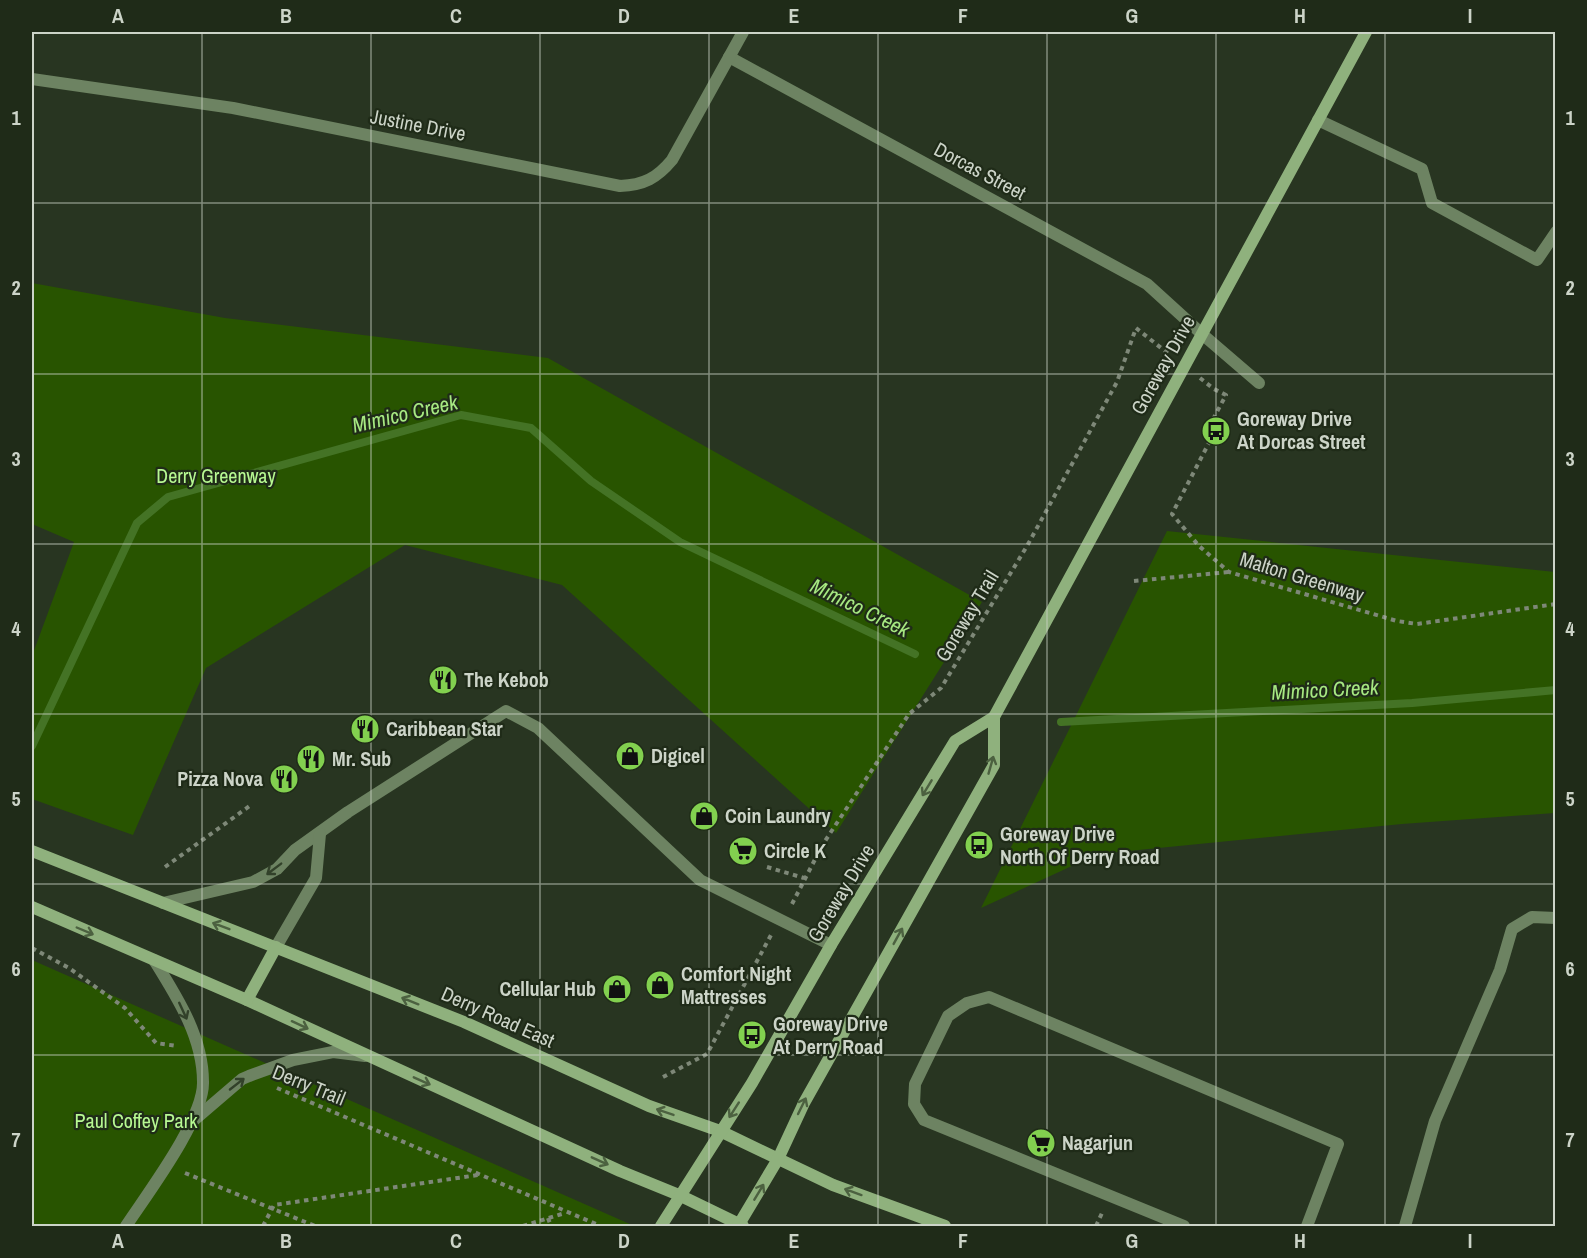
<svg xmlns="http://www.w3.org/2000/svg" width="1587" height="1258" viewBox="0 0 1587 1258" font-family="'Archivo Narrow',sans-serif">
	<style>
		.green { fill: #285400 }
		.lines { fill: none; stroke-linecap: round; stroke-linejoin: round }
		.stream { stroke: #447325; stroke-width: 8 }
		.path { stroke: #7e8878; stroke-width: 4; stroke-dasharray: 4.5 4.5; stroke-linecap: butt }
		.lane { stroke: #6d8362; stroke-width: 12 }
		.street { stroke: #6d8362; stroke-width: 12 }
		.secondary { stroke: #8fb17d; stroke-width: 12 }
		.oneway { stroke: #4c6140 }
		.oneway2 { stroke: #32412a }
		.grid { fill: none; stroke: #ccd4c8; stroke-width: 1.5; stroke-opacity: 0.55 }
		.labels { text-anchor: middle; stroke-width: 4.5; stroke-linejoin: round; paint-order: stroke }
		.street-label { font-size: 20px; fill: #ccd4c8; stroke: #1f2b18 }
		.poi-label { font-size: 20px; font-weight: bold; fill: #ccd4c8; stroke: #1f2b18; text-anchor: start }
		.park-label { font-size: 20px; fill: #b7f992; stroke: #1f2b18 }
		.water-label { font-size: 21px; font-style: italic; fill: #a7e982; stroke: #1f2b18 }
		.neatline { fill: none; stroke: #ccd4c8; stroke-width: 2 }
		.grid-label { font-size: 20px; text-anchor: middle; font-weight: bold; fill: #ccd4c8 }
	</style>
	<rect width="100%" height="100%" fill="#283521"/>
	<g class="green">
		<path d="M 32,283 L 225,318 L 548,358 L 982,602 L 836,833 L 562,585 L 405,545 L 206,668 L 133,835 L 32,799 L 32,656 L 74,542 L 32,524 Z"/>
		<path d="M 1167,531 L 1555,572 L 1555,813 L 1402,824 L 1098,854 L 981,908 Z"/>
		<path d="M 32,960 L 632,1225 L 32,1226 Z"/>
	</g>
	<g class="lines">
		<g class="stream">
			<path d="M 1061,722 L 1412,703 L 1556,690"/>
			<path d="M 32,746 L 137,523 L 168,497 L 461,415 L 531,428 L 591,481 L 680,542 L 915,654"/>
		</g>
		<g class="path">
			<path d="M 1200,378 L 1214,389 L 1226,395 L 1211,423 L 1212,437 L 1172,514 L 1199,546 L 1229,572 L 1397,621 L 1417,624 L 1556,604"/>
			<path d="M 1134,581 L 1229,572"/>
			<path d="M 165,867 L 251,805"/>
			<path d="M 767,867 L 804,878"/>
			<path d="M 792,904 L 823,844 L 909,714 L 941,688 L 1027,546 L 1117,382 L 1136,328 L 1170,355"/>
			<path d="M 32,948 L 69,968 L 125,1008 L 156,1043 L 177,1046"/>
			<path d="M 663,1077 L 707,1054 L 771,935"/>
			<path d="M 277,1088 L 596,1224"/>
			<path d="M 185,1173 L 315,1226"/>
			<path d="M 548,1218 L 551,1226"/>
			<path d="M 263,1226 L 274,1205 L 478,1175"/>
			<path d="M 523,1226 L 565,1213"/>
			<path d="M 1096,1226 L 1102,1213"/>
		</g>
		<g class="lane">
			<path d="M 1318,120 L 1422,169 L 1432,203 L 1537,260 L 1556,232"/>
			<path d="M 1202,334 L 1259,383"/>
			<path d="M 163,903 L 253,882 L 277,869 L 295,850 L 348,812 L 506,711 L 538,728 L 700,880 L 831,945"/>
			<path d="M 276,947 L 316,878 L 320,834"/>
			<path d="M 193,1121 L 242,1079 L 249,1076 L 293,1060 L 333,1052 L 365,1056"/>
			<path d="M 126,1226 C 147,1194 204,1119 203,1082 C 203,1037 177,997 154,960"/>
			<path d="M 1184,1226 L 924,1120 L 914,1104 L 915,1084 L 948,1016 L 967,1003 L 989,997 L 1338,1144 L 1307,1226"/>
			<path d="M 1405,1226 L 1435,1121 L 1500,970 L 1512,929 L 1532,917 L 1556,918"/>
		</g>
		<g class="street">
			<path d="M 729,57 L 1147,284 L 1202,334"/>
			<path d="M 32,79 L 233,108 L 620,186 C 644,185 657,178 672,160 L 743,32"/>
		</g>
		<g class="secondary">
			<path d="M 32,851 L 464,1022 L 649,1106 L 720,1131 L 833,1185 L 945,1226"/>
			<path d="M 32,907 L 247,1000 L 620,1171 L 679,1195 L 743,1226"/>
			<path d="M 247,1000 L 276,947"/>
			<path d="M 661,1226 L 752,1083 L 831,945 L 955,741 L 994,717"/>
			<path d="M 738,1226 L 778,1159 L 804,1103 L 994,765 L 994,717 L 1366,32"/>
		</g>
	</g>
	<defs><path id="oneway-shaft" d="M-6 0H5M1.5-3L5.5 0L1.5 3" fill="none" stroke-width="1.6" stroke-linecap="round" stroke-linejoin="round" transform="scale(1.5)"/></defs>
	<g class="oneway">
		<use href="#oneway-shaft" transform="translate(991 765) rotate(-74)"/>
		<use href="#oneway-shaft" transform="translate(927 788) rotate(121)"/>
		<use href="#oneway-shaft" transform="translate(221 926) rotate(-159)"/>
		<use href="#oneway-shaft" transform="translate(85 931) rotate(23)"/>
		<use href="#oneway-shaft" transform="translate(898 936) rotate(-61)"/>
		<use href="#oneway-shaft" transform="translate(410 1001) rotate(-158)"/>
		<use href="#oneway-shaft" transform="translate(300 1025) rotate(25)"/>
		<use href="#oneway-shaft" transform="translate(422 1081) rotate(24)"/>
		<use href="#oneway-shaft" transform="translate(802 1106) rotate(-64)"/>
		<use href="#oneway-shaft" transform="translate(734 1110) rotate(123)"/>
		<use href="#oneway-shaft" transform="translate(665 1112) rotate(-161)"/>
		<use href="#oneway-shaft" transform="translate(600 1161) rotate(24)"/>
		<use href="#oneway-shaft" transform="translate(759 1192) rotate(-59)"/>
		<use href="#oneway-shaft" transform="translate(853 1192) rotate(-160)"/>
	</g>
	<g class="oneway2">
		<use href="#oneway-shaft" transform="translate(274 869) rotate(143)"/>
		<use href="#oneway-shaft" transform="translate(183 1011) rotate(65)"/>
		<use href="#oneway-shaft" transform="translate(237 1084) rotate(-38)"/>
	</g>
	<path class="grid" d="M 202,32 L 202,1226M 371,32 L 371,1226M 540,32 L 540,1226M 709,32 L 709,1226M 878,32 L 878,1226M 1047,32 L 1047,1226M 1216,32 L 1216,1226M 1385,32 L 1385,1226M 32,203 L 1556,203M 32,374 L 1556,374M 32,544 L 1556,544M 32,714 L 1556,714M 32,884 L 1556,884M 32,1055 L 1556,1055"/>
	<defs>
		<g id="bus-disc" transform="scale(1.5)"><circle r="9.5" fill="#82d04f" stroke="#1f2b18"/><path d="M-5-6H5V4H4V6H2V4H-2V6H-4V4H-5ZM-3.5-4V0h7V-4ZM-3.5 1.2v1.5H-2V1.2ZM2 1.2v1.5H3.5V1.2Z" fill="#111"/></g>
		<g id="restaurant-disc" transform="scale(1.5)"><circle r="9.5" fill="#82d04f" stroke="#1f2b18"/><path d="M-5-6h1v4h1v-4h1v4h1v-4h1v5L-1.5 .5V6h-2V.5L-5-1ZM5-6V6H3V1.5H1.5Q1.5-4 5-6Z" fill="#111"/></g>
		<g id="shop-disc" transform="scale(1.5)"><circle r="9.5" fill="#82d04f" stroke="#1f2b18"/><path d="M-5-2.5h2.3a2.7 3.5 0 0 1 5.4 0H5L5.5 6h-11ZM-1.5-2.5h3a1.5 2.3 0 0 0-3 0Z" fill="#111"/></g>
		<g id="supermarket-disc" transform="scale(1.5)"><circle r="9.5" fill="#82d04f" stroke="#1f2b18"/><path d="M-6-5.5h2.5l.6 2H6L4.5 2H-2.5L-4.4-4H-6ZM-1.5 3.2a1.3 1.3 0 1 0 .1 0ZM3 3.2a1.3 1.3 0 1 0 .1 0Z" fill="#111"/></g>
	</defs>
	<g fill-rule="evenodd">
		<use href="#bus-disc" x="1216" y="431"/>
		<use href="#restaurant-disc" x="443" y="680"/>
		<use href="#restaurant-disc" x="365" y="729"/>
		<use href="#shop-disc" x="630" y="756"/>
		<use href="#restaurant-disc" x="311" y="759"/>
		<use href="#restaurant-disc" x="284" y="779"/>
		<use href="#shop-disc" x="704" y="816"/>
		<use href="#bus-disc" x="979" y="845"/>
		<use href="#supermarket-disc" x="743" y="851"/>
		<use href="#shop-disc" x="660" y="985"/>
		<use href="#shop-disc" x="617" y="989"/>
		<use href="#bus-disc" x="752" y="1035"/>
		<use href="#supermarket-disc" x="1041" y="1143"/>
	</g>
	<g class="labels">
		<g class="street-label">
			<text transform="translate(418 125) rotate(11)" y="7">Justine Drive</text>
			<text transform="translate(980 171) rotate(28)" y="7">Dorcas Street</text>
			<text transform="translate(1163 365) rotate(-61)" y="7">Goreway Drive</text>
			<text transform="translate(1302 577) rotate(17)" y="7">Malton Greenway</text>
			<text transform="translate(967 616) rotate(-59)" y="7">Goreway Trail</text>
			<text transform="translate(841 893) rotate(-59)" y="7">Goreway Drive</text>
			<text transform="translate(498 1017) rotate(24)" y="7">Derry Road East</text>
			<text transform="translate(309 1085) rotate(22)" y="7">Derry Trail</text>
		</g>
		<g class="poi-label">
			<text x="1237" y="426">Goreway Drive<tspan x="1237" dy="23">At Dorcas Street</tspan></text>
			<text x="464" y="687">The Kebob</text>
			<text x="386" y="736">Caribbean Star</text>
			<text x="651" y="763">Digicel</text>
			<text x="332" y="766">Mr. Sub</text>
			<text x="263" y="786" text-anchor="end">Pizza Nova</text>
			<text x="725" y="823">Coin Laundry</text>
			<text x="1000" y="841">Goreway Drive<tspan x="1000" dy="23">North Of Derry Road</tspan></text>
			<text x="764" y="858">Circle K</text>
			<text x="681" y="981">Comfort Night<tspan x="681" dy="23">Mattresses</tspan></text>
			<text x="596" y="996" text-anchor="end">Cellular Hub</text>
			<text x="773" y="1031">Goreway Drive<tspan x="773" dy="23">At Derry Road</tspan></text>
			<text x="1062" y="1150">Nagarjun</text>
		</g>
		<g class="park-label">
			<text x="216" y="483">Derry Greenway</text>
			<text x="136" y="1128">Paul Coffey Park</text>
		</g>
		<g class="water-label">
			<text transform="translate(405 414) rotate(-13)" y="7">Mimico Creek</text>
			<text transform="translate(860 608) rotate(26)" y="7">Mimico Creek</text>
			<text transform="translate(1325 690) rotate(-3)" y="7">Mimico Creek</text>
		</g>
	</g>
	<rect width="1587" height="1258" fill="none" stroke="#1f2b18" stroke-width="66"/>
	<rect x="33" y="33" width="1521" height="1192" class="neatline"/>
	<g class="grid-label">
		<text x="118" y="23">A</text>
		<text x="286" y="23">B</text>
		<text x="456" y="23">C</text>
		<text x="624" y="23">D</text>
		<text x="794" y="23">E</text>
		<text x="963" y="23">F</text>
		<text x="1132" y="23">G</text>
		<text x="1300" y="23">H</text>
		<text x="1470" y="23">I</text>
		<text x="16" y="125">1</text>
		<text x="1570" y="125">1</text>
		<text x="16" y="295">2</text>
		<text x="1570" y="295">2</text>
		<text x="16" y="466">3</text>
		<text x="1570" y="466">3</text>
		<text x="16" y="636">4</text>
		<text x="1570" y="636">4</text>
		<text x="16" y="806">5</text>
		<text x="1570" y="806">5</text>
		<text x="16" y="976">6</text>
		<text x="1570" y="976">6</text>
		<text x="16" y="1147">7</text>
		<text x="1570" y="1147">7</text>
		<text x="118" y="1248">A</text>
		<text x="286" y="1248">B</text>
		<text x="456" y="1248">C</text>
		<text x="624" y="1248">D</text>
		<text x="794" y="1248">E</text>
		<text x="963" y="1248">F</text>
		<text x="1132" y="1248">G</text>
		<text x="1300" y="1248">H</text>
		<text x="1470" y="1248">I</text>
	</g>
</svg>
